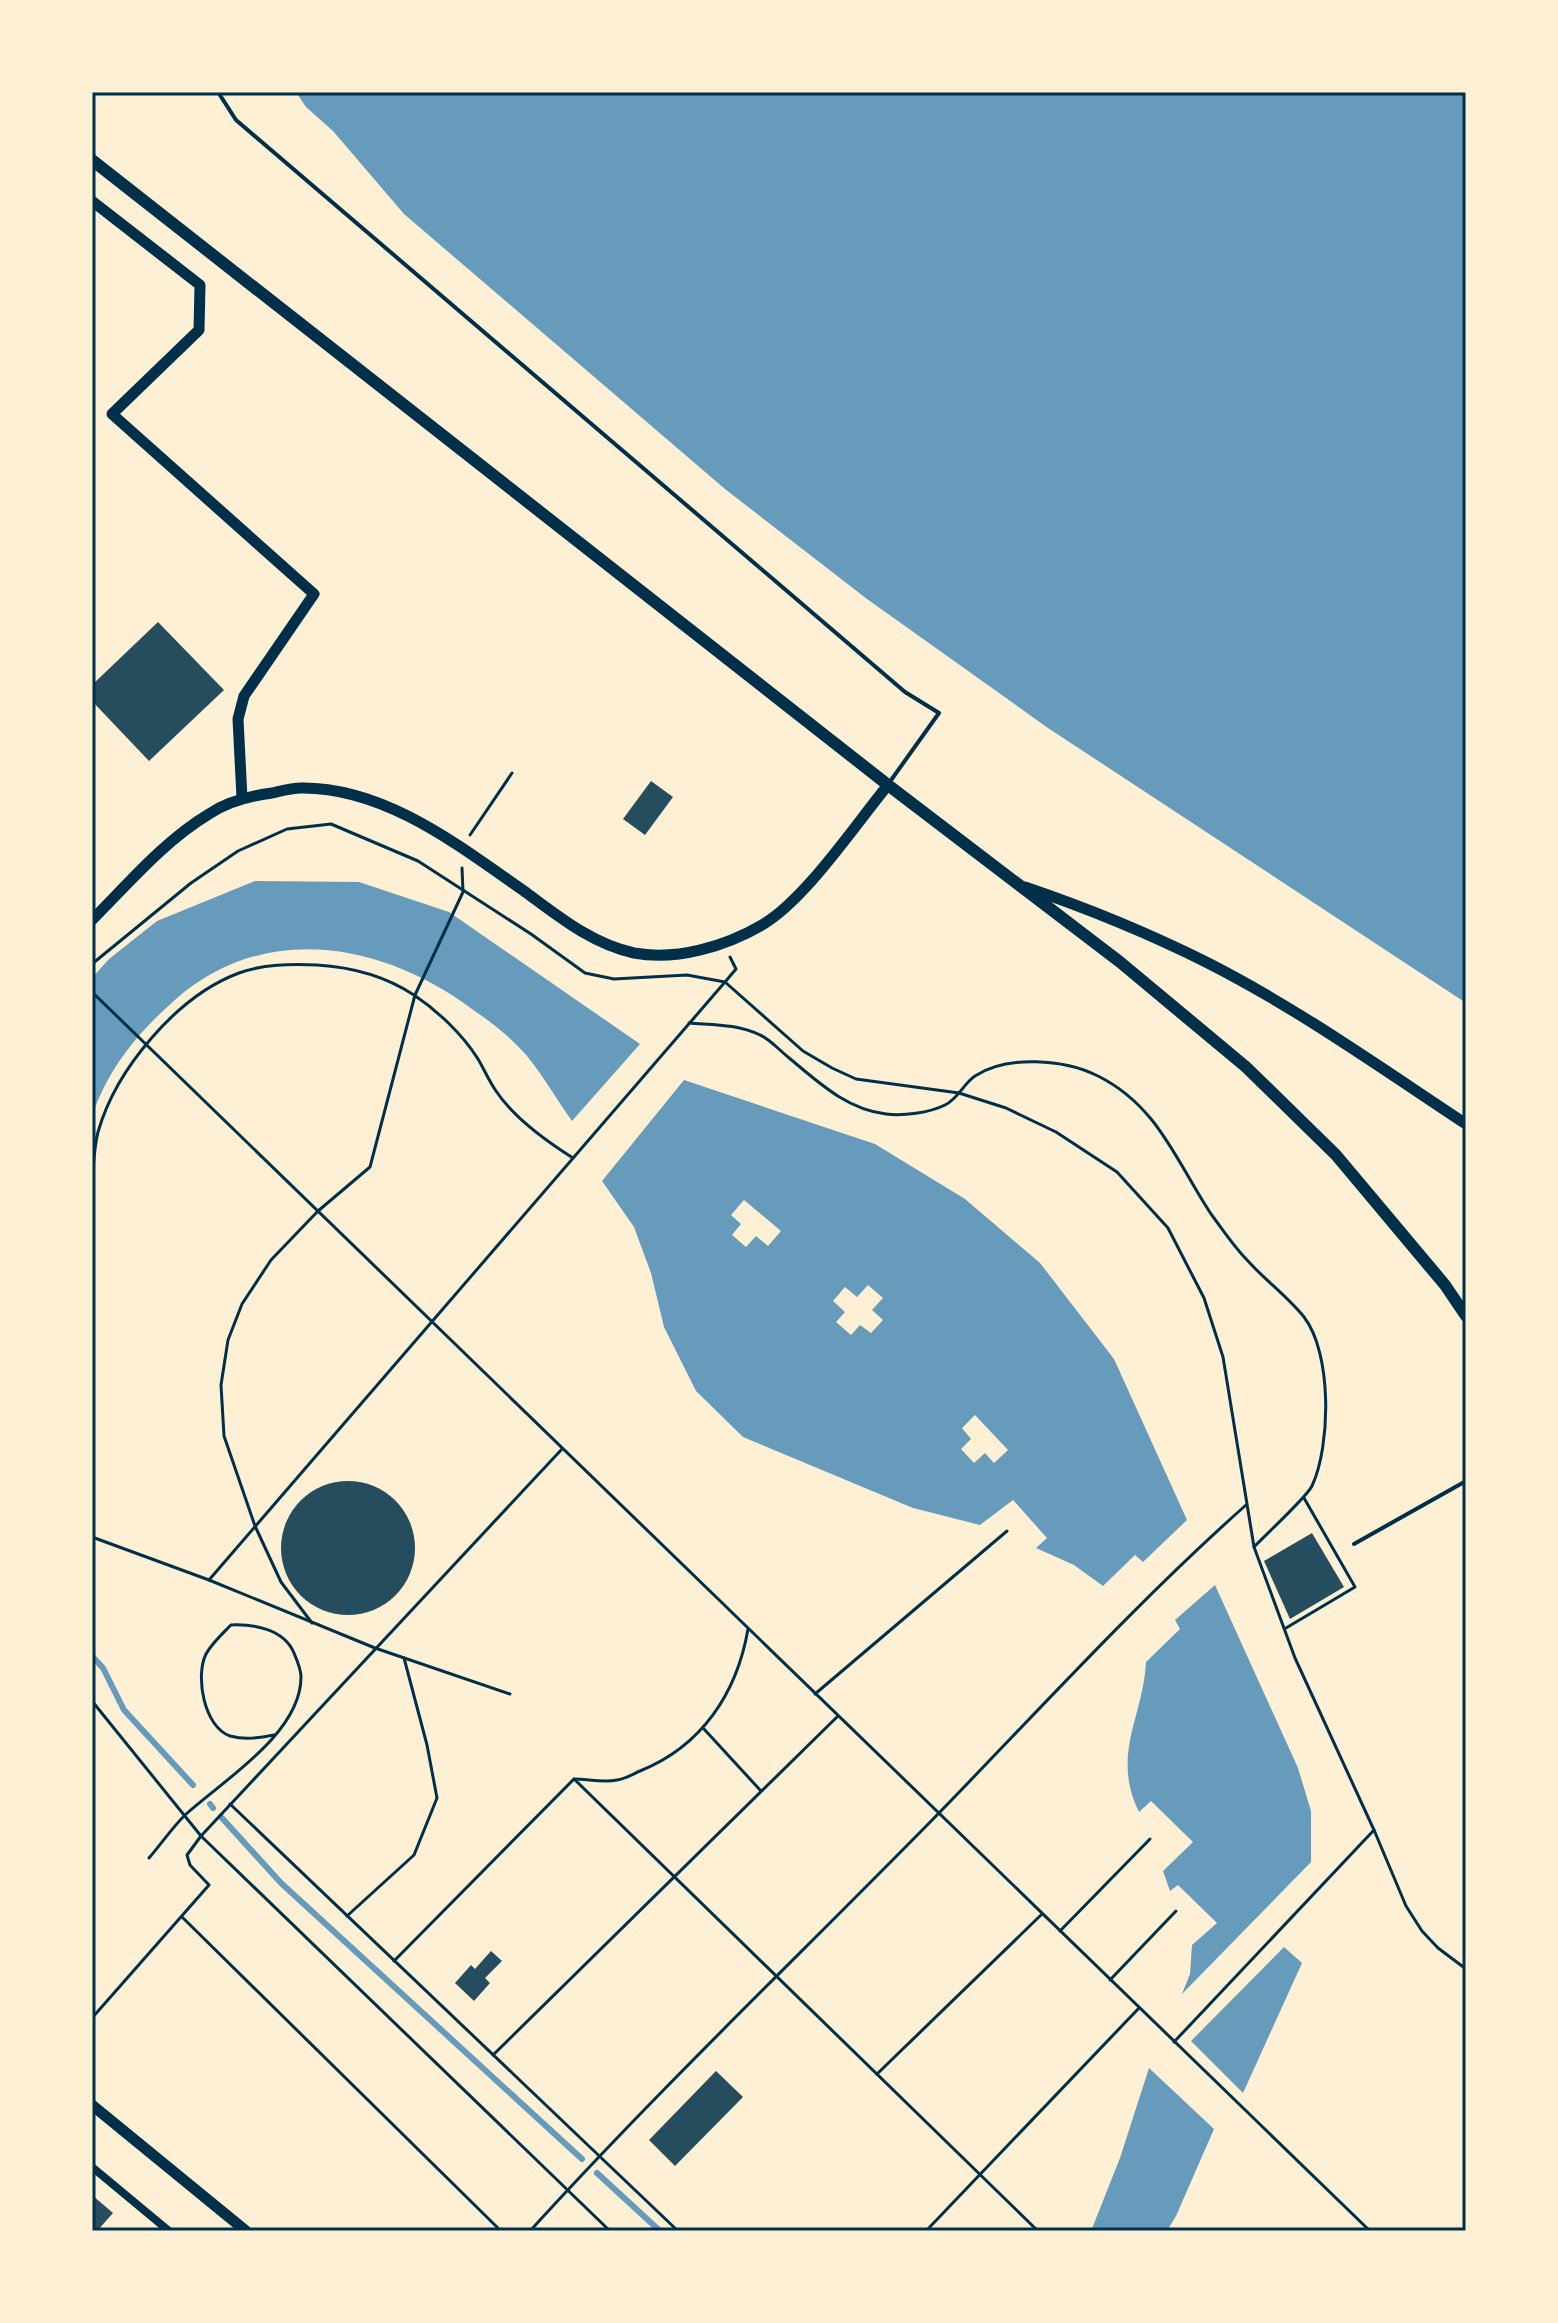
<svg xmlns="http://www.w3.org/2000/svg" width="1558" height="2323" viewBox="0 0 1558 2323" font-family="Raleway,sans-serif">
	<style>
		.water { fill: #669bbc; fill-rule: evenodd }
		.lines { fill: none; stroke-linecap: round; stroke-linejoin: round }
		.stream { stroke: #669bbc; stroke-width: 6 }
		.building { fill: #264d5e }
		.path { stroke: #003049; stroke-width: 3 }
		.service { stroke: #003049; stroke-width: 4 }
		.minor { stroke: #003049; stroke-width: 8 }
		.tertiary { stroke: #003049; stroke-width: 11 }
		.secondary { stroke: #003049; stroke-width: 12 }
		.neatline { fill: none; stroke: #003049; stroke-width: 3 }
	</style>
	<rect width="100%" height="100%" fill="#fdf0d5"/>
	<g class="water">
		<path d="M 296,92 L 1466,92 L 1466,1003 L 1048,728 L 867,599 L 725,489 L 404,214 L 333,131 L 306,107 Z"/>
		<path d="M 255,881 L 359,882 L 449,912 L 640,1044 L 572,1121 C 557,1100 544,1077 527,1056 C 512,1038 491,1022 472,1009 C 383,943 265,921 176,999 C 138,1032 108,1069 92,1116 L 92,978 L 109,959 L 157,921 Z"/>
		<path d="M 684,1080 L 875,1144 L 965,1199 L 1040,1263 L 1114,1359 L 1187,1520 L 1143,1562 L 1135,1555 L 1103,1586 L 1074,1565 L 1036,1548 L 1047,1538 L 1013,1500 L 980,1525 L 913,1508 L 743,1437 L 696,1391 L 664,1327 L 651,1273 L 634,1227 L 602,1181 ZM 744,1200 L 781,1231 L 768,1246 L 756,1236 L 746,1247 L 732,1235 L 741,1224 L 731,1215 ZM 868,1285 L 883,1298 L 872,1310 L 883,1320 L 871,1333 L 860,1325 L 851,1335 L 836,1322 L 845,1312 L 833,1301 L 845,1287 L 857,1297 ZM 975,1415 L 1008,1450 L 994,1463 L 985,1453 L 974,1463 L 961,1449 L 971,1439 L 962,1428 Z"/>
		<path d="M 1215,1585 L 1298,1768 L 1311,1811 L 1311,1862 L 1182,1994 L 1190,1974 L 1192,1945 L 1217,1923 L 1178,1885 L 1170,1891 L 1163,1871 L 1193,1842 L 1151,1801 L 1139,1812 C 1111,1755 1143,1718 1146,1662 L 1180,1629 L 1175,1620 Z"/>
		<path d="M 1284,1947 L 1302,1963 L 1243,2093 L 1191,2041 Z"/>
		<path d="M 1149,2068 L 1214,2129 L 1176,2216 L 1167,2231 L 1091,2231 L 1120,2158 Z"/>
	</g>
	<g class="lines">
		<g class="stream">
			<path d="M 92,1656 L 103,1668 L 124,1710 L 193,1785"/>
			<path d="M 210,1804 L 213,1808"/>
			<path d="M 221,1817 L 281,1883 L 582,2159"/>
			<path d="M 597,2173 L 660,2231"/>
		</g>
	</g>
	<g class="building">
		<path d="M 158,622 L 224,690 L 149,761 L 92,701 L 92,685 Z"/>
		<path d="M 651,781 L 673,797 L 645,835 L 623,819 Z"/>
		<circle cx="348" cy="1548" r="67"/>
		<path d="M 1312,1533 L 1344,1587 L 1290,1619 L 1264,1561 Z"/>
		<path d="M 491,1951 L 502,1961 L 485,1978 L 490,1983 L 474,2001 L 455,1983 L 471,1965 L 475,1969 Z"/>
		<path d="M 716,2071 L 743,2097 L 675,2166 L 649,2140 Z"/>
		<path d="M 92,2195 L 113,2213 L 97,2231 L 92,2231 Z"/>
	</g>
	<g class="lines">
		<g class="path">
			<path d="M 470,835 L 512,773"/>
			<path d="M 92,964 L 191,883 L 238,851 L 287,829 L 331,824 L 418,861 L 531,934 L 585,973 L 614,979 L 687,975 L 725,982 L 803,1051 L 832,1068 L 856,1079 L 959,1093 L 1006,1108 L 1056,1132 L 1117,1172 L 1168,1228 L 1204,1298 L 1223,1357 L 1254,1547 L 1295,1658 L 1374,1830 L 1406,1906 L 1422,1931 L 1438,1948 L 1466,1969"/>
			<path d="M 92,992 L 1370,2231"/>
			<path d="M 689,1023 C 714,1025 737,1024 760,1035 C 770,1039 779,1050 788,1057 C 818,1082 846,1109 886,1114 C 903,1116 929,1113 945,1105 C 958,1099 964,1083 975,1076 C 1007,1055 1064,1059 1098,1076 C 1158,1106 1176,1161 1211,1214 C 1223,1230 1234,1247 1248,1261 C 1266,1281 1287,1296 1304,1317 C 1332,1353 1331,1445 1312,1486 C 1306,1498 1265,1535 1254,1547"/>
			<path d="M 92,1180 C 94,1164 94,1147 98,1132 C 116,1069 177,996 239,973 C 263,964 291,964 317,965 C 351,967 385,976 414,995 C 438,1011 463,1035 478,1059 C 484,1069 489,1081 496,1091 C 514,1118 546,1141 573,1158"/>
			<path d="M 92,1537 L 209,1580 L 375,1648 L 510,1694"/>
			<path d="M 209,1580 L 725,982 L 736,969 L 730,957"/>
			<path d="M 312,1623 L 281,1582 L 255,1526 L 224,1436 L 221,1385 L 228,1340 L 242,1304 L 271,1260 L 318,1211 L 370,1167 L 415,995 L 463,892 L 462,868"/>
			<path d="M 1286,1628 L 1355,1587 L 1304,1498"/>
			<path d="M 815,1694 L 1007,1531"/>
			<path d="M 92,1701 L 201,1836 L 610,2231"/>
			<path d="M 704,1729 L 761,1791"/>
			<path d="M 574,1779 C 587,1779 604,1783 617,1780 C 625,1779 633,1774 640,1771 C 702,1746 737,1693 748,1629"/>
			<path d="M 230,1804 L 678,2231"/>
			<path d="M 149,1858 C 161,1844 172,1828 185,1815 C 222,1781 301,1734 301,1677 C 301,1669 297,1660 294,1653 C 284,1629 254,1624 231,1625 C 222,1634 212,1643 206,1654 C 195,1676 204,1727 230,1736 C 245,1740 259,1738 274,1735"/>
			<path d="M 347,1916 L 414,1855 L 437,1798 L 427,1745 L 404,1658"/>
			<path d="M 182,1917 L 501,2231"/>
			<path d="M 1060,1931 L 1150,1839"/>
			<path d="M 394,1961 L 574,1779 L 1038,2231"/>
			<path d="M 1110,1980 L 1176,1911"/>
			<path d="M 92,2018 L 209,1885 L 190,1865 L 187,1855 L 201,1836 L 562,1449"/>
			<path d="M 1174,2042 L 1374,1830"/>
			<path d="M 493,2055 L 838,1716"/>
			<path d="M 877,2074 L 1041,1915"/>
			<path d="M 530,2231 C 661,2087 803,1952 939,1813 C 1040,1709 1138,1601 1246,1505"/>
			<path d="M 926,2231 L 1139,2008"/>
		</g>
		<g class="service">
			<path d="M 218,92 L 236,120 L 905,692 L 939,713 L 889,783"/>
			<path d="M 1354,1544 L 1466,1481"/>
		</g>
		<path class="minor" d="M 92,2167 L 169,2231"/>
		<g class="tertiary">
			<path d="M 92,201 L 200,285 L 199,330 L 112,414 L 314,594 L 244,696 L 238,719 L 242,798"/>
			<path d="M 1025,887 C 1087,908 1148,933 1206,962 C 1297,1008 1381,1068 1466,1124"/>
			<path d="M 92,920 C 129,883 164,841 209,814 C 228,801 249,796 272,793 C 281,791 292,788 301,788 C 385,787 459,846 524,891 C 558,916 592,944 634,953 C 677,961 726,946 762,925 C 805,900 855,825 888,785"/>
			<path d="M 92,2105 L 246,2231"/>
		</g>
		<path class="secondary" d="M 92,160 L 888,785 L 1120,962 L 1246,1067 L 1336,1155 L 1445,1285 L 1466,1316"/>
	</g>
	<rect width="1558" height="2323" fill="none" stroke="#fdf0d5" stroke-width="188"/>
	<rect x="94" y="94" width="1370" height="2135" class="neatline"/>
</svg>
